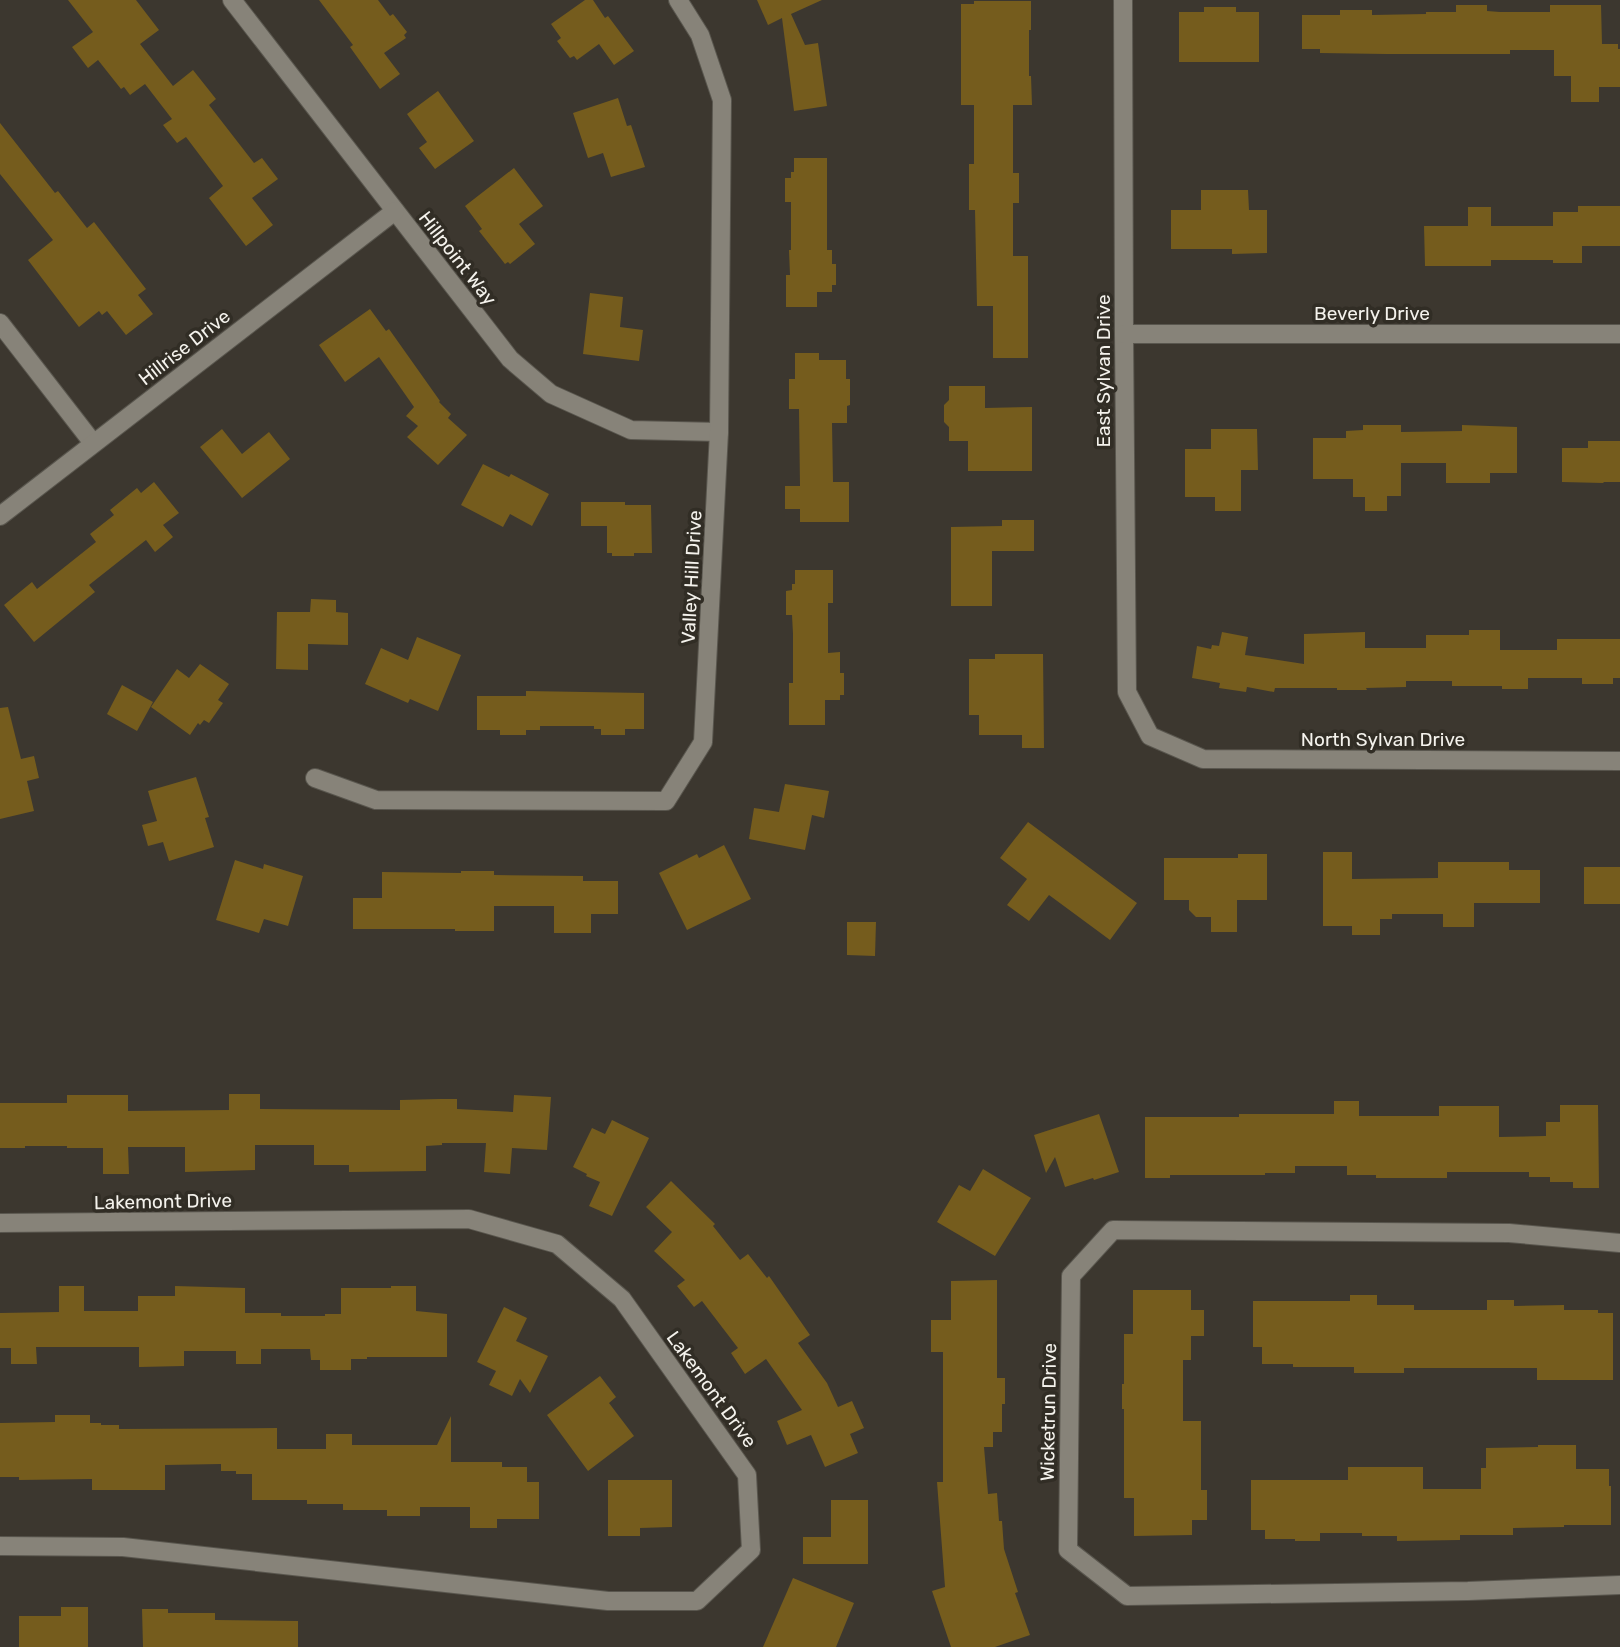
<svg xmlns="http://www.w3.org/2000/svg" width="1620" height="1647" viewBox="0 0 1620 1647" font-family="Rubik,sans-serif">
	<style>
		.building { fill: #755c1d }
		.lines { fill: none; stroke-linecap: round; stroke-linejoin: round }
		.minor-casing { stroke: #59564e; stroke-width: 20 }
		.minor { stroke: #878379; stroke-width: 18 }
		.labels { text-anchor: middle; stroke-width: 7; stroke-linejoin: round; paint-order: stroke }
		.street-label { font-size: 19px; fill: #f4f2ec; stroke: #312d25 }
	</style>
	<rect width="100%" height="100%" fill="#3c372f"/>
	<g class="building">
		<path d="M 68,0 L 136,0 L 159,30 L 140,44 L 173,86 L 193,70 L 216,99 L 209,105 L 254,163 L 262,158 L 278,179 L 252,198 L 273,225 L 246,246 L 209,198 L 223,186 L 186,137 L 177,143 L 163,125 L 172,119 L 145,84 L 130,95 L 124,87 L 121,89 L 98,60 L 88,68 L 72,47 L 93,32 Z"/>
		<path d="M 319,0 L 378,0 L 390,16 L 393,14 L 407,32 L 404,35 L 406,38 L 384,53 L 400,74 L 380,89 L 350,47 L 353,45 Z"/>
		<path d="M 585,0 L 593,0 L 605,18 L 608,16 L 634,51 L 614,65 L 599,44 L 577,60 L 574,56 L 570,58 L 557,41 L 561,38 L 551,24 Z"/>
		<path d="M 757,0 L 822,0 L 791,14 L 805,45 L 818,43 L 827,106 L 794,111 L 782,18 L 768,25 Z"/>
		<path d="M 974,1 L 1031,1 L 1031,30 L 1029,30 L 1029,76 L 1031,76 L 1032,105 L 1013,105 L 1013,173 L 1019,173 L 1019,203 L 1013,203 L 1013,256 L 1028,256 L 1028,358 L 993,358 L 993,306 L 977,306 L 975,210 L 969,210 L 969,164 L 974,164 L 974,105 L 961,105 L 961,4 L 974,4 Z"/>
		<path d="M 1456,5 L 1487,5 L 1487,11 L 1500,12 L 1550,12 L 1550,5 L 1601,5 L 1602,44 L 1618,44 L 1618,49 L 1620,49 L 1620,87 L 1599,87 L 1599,102 L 1571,102 L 1571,76 L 1554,76 L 1554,50 L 1510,50 L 1510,54 L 1386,54 L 1320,53 L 1320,49 L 1302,49 L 1302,15 L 1340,15 L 1340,10 L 1372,10 L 1372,15 L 1426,14 L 1426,12 L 1456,12 Z"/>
		<path d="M 1204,7 L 1236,7 L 1236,12 L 1259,12 L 1259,62 L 1179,62 L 1179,12 L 1204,12 Z"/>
		<path d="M 438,91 L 474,141 L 435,169 L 419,148 L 427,142 L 407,114 Z"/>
		<path d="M 618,98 L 627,126 L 631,125 L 645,167 L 611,177 L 603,153 L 588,158 L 573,113 Z"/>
		<path d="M 0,123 L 55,193 L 58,191 L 87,228 L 94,222 L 146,289 L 138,295 L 153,314 L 126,335 L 107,311 L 102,315 L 99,311 L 79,327 L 28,260 L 53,240 L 0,174 Z"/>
		<path d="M 794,158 L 827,158 L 827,250 L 832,250 L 832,264 L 836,264 L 836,285 L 832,285 L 832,292 L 817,292 L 817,307 L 786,307 L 786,275 L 790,275 L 789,250 L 791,250 L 791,202 L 785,202 L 785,178 L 791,178 L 791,172 L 794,172 Z"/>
		<path d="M 514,168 L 543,206 L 519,224 L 535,244 L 510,264 L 508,262 L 505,264 L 479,231 L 482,229 L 465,206 Z"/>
		<path d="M 1201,190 L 1248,190 L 1249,210 L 1267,210 L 1267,253 L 1232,254 L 1232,249 L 1171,249 L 1171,210 L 1201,210 Z"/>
		<path d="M 1578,206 L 1620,206 L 1620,246 L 1582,246 L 1582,263 L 1553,263 L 1553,260 L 1491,260 L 1491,266 L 1425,266 L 1424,226 L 1468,226 L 1468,207 L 1491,207 L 1491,226 L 1553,226 L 1553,212 L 1578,212 Z"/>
		<path d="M 590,293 L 623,297 L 620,327 L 643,330 L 639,361 L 583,354 Z"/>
		<path d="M 370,309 L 386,331 L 389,329 L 440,401 L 439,402 L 451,414 L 448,418 L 467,435 L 438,465 L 407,437 L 418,426 L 406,416 L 414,407 L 379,357 L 345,382 L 319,345 Z"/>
		<path d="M 795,353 L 819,353 L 819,360 L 846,360 L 846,379 L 850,379 L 850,405 L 847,406 L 847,423 L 832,423 L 833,482 L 849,482 L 849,522 L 800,522 L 800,509 L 785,509 L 785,486 L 800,486 L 799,409 L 789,409 L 789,379 L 795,379 Z"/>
		<path d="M 949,386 L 985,386 L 985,408 L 1032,407 L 1032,471 L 968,471 L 968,441 L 949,441 L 949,427 L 944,422 L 944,405 L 949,400 Z"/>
		<path d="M 1363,425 L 1401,425 L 1401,432 L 1462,431 L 1462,425 L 1517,427 L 1517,473 L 1490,473 L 1490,483 L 1446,483 L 1446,463 L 1401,463 L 1401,496 L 1387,496 L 1387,511 L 1365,511 L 1365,497 L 1353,497 L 1353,479 L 1313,479 L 1313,438 L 1346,438 L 1346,431 L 1363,430 Z"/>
		<path d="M 222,429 L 242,454 L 269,432 L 290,459 L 242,498 L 200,447 Z"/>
		<path d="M 1211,429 L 1257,429 L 1258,470 L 1241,470 L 1241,511 L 1215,511 L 1215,497 L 1185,497 L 1185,449 L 1211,449 Z"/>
		<path d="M 1588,441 L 1620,441 L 1620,482 L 1604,482 L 1603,483 L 1562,482 L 1562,448 L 1588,448 Z"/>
		<path d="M 483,464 L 509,477 L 511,474 L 549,494 L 532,526 L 510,514 L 503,527 L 461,505 Z"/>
		<path d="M 154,482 L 179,513 L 163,525 L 173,537 L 155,552 L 146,540 L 89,585 L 95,592 L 34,642 L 4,605 L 32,582 L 37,589 L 96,542 L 90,534 L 114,515 L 110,510 L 137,488 L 141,493 Z"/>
		<path d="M 581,502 L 625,502 L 625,505 L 651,505 L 652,553 L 634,553 L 634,556 L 612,556 L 612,553 L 607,553 L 607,526 L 581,526 Z"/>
		<path d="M 1002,520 L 1034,520 L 1034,551 L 992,551 L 992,606 L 951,606 L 951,527 L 1002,526 Z"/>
		<path d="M 795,570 L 833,570 L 833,603 L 828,603 L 828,653 L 840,652 L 840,673 L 844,673 L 844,695 L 840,695 L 840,700 L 825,700 L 825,725 L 789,725 L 789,683 L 793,683 L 793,634 L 792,615 L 786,615 L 786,591 L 792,590 L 792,584 L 795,584 Z"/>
		<path d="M 311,599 L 336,600 L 336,612 L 348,613 L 348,645 L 308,644 L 308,670 L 276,669 L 277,612 L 310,612 Z"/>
		<path d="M 1469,630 L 1500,630 L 1500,650 L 1557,650 L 1557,639 L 1620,639 L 1620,678 L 1613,678 L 1613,684 L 1582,684 L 1582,678 L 1528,678 L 1528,689 L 1502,689 L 1502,686 L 1452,686 L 1452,681 L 1406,681 L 1406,687 L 1366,688 L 1367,690 L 1337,690 L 1337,688 L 1275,688 L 1274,692 L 1247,687 L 1246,692 L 1219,688 L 1220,683 L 1192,678 L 1197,646 L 1211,649 L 1212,645 L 1219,646 L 1222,632 L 1248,637 L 1245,655 L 1304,664 L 1304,634 L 1365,632 L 1365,648 L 1426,648 L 1426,635 L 1469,635 Z"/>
		<path d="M 417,637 L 461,655 L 438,711 L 410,699 L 408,703 L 365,684 L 381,648 L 408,660 Z"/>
		<path d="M 995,654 L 1043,654 L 1044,748 L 1022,748 L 1022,735 L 979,735 L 979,715 L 969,715 L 969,659 L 995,659 Z"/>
		<path d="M 200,664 L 229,684 L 218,700 L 223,703 L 209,723 L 204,720 L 200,725 L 198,723 L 190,735 L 151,707 L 177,669 L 189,678 Z"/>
		<path d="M 122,685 L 153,702 L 137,731 L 107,714 Z"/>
		<path d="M 526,691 L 644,693 L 644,729 L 625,729 L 625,735 L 601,735 L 601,729 L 594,729 L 594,726 L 540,726 L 540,730 L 526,730 L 526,735 L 500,735 L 500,730 L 477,730 L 477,696 L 526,696 Z"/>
		<path d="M 8,707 L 21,759 L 34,756 L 39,778 L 27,781 L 34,811 L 0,819 L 0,708 Z"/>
		<path d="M 196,777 L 209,817 L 205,818 L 214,847 L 169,861 L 163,842 L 148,846 L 142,825 L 157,821 L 148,791 Z"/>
		<path d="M 785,784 L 829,791 L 824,818 L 812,815 L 805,850 L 749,839 L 754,808 L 779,812 Z"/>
		<path d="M 1028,822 L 1137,903 L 1110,940 L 1049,895 L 1029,921 L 1007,905 L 1027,879 L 1000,858 Z"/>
		<path d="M 724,845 L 751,899 L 687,930 L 659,873 L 697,854 L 699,858 Z"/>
		<path d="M 1323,852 L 1352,852 L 1352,879 L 1438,878 L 1438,862 L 1509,862 L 1509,870 L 1540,870 L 1540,903 L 1474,903 L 1474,927 L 1443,927 L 1443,914 L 1392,914 L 1392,919 L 1380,919 L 1380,935 L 1352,935 L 1352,926 L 1323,926 Z"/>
		<path d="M 1238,854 L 1267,854 L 1267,900 L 1237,900 L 1237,932 L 1211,932 L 1211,917 L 1196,917 L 1189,910 L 1189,900 L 1164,900 L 1164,858 L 1238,858 Z"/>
		<path d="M 235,860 L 263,869 L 264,864 L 303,876 L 288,926 L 264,919 L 259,933 L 216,920 Z"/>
		<rect x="1584" y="867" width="36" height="37"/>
		<path d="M 461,871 L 494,871 L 494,875 L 583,876 L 583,881 L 618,881 L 618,914 L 591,914 L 591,933 L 554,933 L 554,906 L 494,906 L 494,931 L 455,931 L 455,929 L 353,929 L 353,898 L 382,898 L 382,872 L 461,873 Z"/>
		<path d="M 847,922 L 876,922 L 875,956 L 847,955 Z"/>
		<path d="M 229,1094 L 260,1094 L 260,1109 L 400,1110 L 400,1100 L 440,1099 L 457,1099 L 457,1109 L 513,1112 L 514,1095 L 551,1097 L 547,1150 L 512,1148 L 510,1174 L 484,1172 L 486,1143 L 442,1143 L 442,1145 L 426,1146 L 426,1171 L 349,1172 L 349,1165 L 314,1165 L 314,1145 L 255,1145 L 255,1170 L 185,1172 L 185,1147 L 128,1147 L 129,1174 L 103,1174 L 103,1148 L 67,1148 L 67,1146 L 25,1146 L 25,1148 L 0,1148 L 0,1103 L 67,1103 L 67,1095 L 128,1095 L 128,1111 L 229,1110 Z"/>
		<path d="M 1334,1101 L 1359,1101 L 1359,1116 L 1439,1116 L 1439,1106 L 1499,1106 L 1499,1137 L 1546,1136 L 1546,1122 L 1560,1122 L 1560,1105 L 1598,1105 L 1599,1188 L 1573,1188 L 1573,1182 L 1550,1182 L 1550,1177 L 1529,1177 L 1529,1172 L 1447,1172 L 1447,1178 L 1376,1178 L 1376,1175 L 1347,1175 L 1347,1166 L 1295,1166 L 1295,1173 L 1265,1173 L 1265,1175 L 1170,1175 L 1170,1178 L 1145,1178 L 1145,1117 L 1239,1117 L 1239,1114 L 1334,1114 Z"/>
		<path d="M 1099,1114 L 1119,1172 L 1094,1180 L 1093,1178 L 1065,1187 L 1055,1157 L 1046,1173 L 1034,1135 Z"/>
		<path d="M 612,1120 L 649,1138 L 612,1216 L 589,1206 L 600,1182 L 586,1176 L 587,1174 L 573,1167 L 592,1128 L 605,1134 Z"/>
		<path d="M 983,1169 L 1031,1198 L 995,1256 L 937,1222 L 959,1185 L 970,1191 Z"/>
		<path d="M 671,1181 L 715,1224 L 713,1226 L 740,1260 L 748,1254 L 767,1278 L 769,1276 L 810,1335 L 798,1343 L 827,1383 L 838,1407 L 852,1401 L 864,1428 L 850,1434 L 858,1453 L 825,1467 L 811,1435 L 787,1445 L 777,1421 L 802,1410 L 766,1359 L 745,1374 L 731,1353 L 738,1348 L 702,1301 L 694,1307 L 677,1286 L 685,1280 L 654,1251 L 672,1232 L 646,1207 Z"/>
		<path d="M 997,1280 L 997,1378 L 1005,1378 L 1005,1404 L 1002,1404 L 1002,1432 L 993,1432 L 993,1447 L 984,1447 L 988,1494 L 997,1493 L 999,1521 L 1002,1521 L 1004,1549 L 1018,1592 L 1015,1593 L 1030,1635 L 995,1647 L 951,1647 L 932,1591 L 945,1587 L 937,1482 L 943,1482 L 943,1352 L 931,1352 L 931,1320 L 951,1320 L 951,1281 Z"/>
		<path d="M 59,1286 L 84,1286 L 84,1311 L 138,1311 L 138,1296 L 175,1296 L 175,1286 L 245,1288 L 245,1313 L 281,1313 L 281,1316 L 325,1316 L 325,1314 L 341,1314 L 341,1288 L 391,1288 L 391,1286 L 416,1286 L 416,1311 L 447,1314 L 447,1357 L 367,1357 L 367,1359 L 351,1359 L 351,1370 L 320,1370 L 320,1360 L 311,1360 L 310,1349 L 261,1349 L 261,1364 L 236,1364 L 236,1351 L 184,1351 L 184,1366 L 139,1367 L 139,1347 L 36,1347 L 37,1364 L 11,1364 L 11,1348 L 0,1348 L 0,1313 L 59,1312 Z"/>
		<path d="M 1133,1290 L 1191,1290 L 1191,1310 L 1204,1310 L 1204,1336 L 1191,1336 L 1191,1360 L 1183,1360 L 1183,1421 L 1201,1421 L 1201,1490 L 1207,1490 L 1207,1520 L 1192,1520 L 1192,1535 L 1134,1536 L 1134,1498 L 1124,1498 L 1124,1409 L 1122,1409 L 1122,1384 L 1124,1384 L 1124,1334 L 1133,1334 Z"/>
		<path d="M 1350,1295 L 1377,1295 L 1377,1305 L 1414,1305 L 1414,1310 L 1487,1310 L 1487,1300 L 1514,1300 L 1514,1306 L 1564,1305 L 1564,1310 L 1598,1310 L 1598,1313 L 1613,1313 L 1613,1380 L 1537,1380 L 1537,1368 L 1404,1368 L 1404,1373 L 1354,1373 L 1354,1367 L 1293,1367 L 1293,1364 L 1262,1364 L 1262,1347 L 1253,1347 L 1253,1301 L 1350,1301 Z"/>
		<path d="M 504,1307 L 527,1318 L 516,1341 L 548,1356 L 530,1393 L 520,1379 L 512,1396 L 489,1385 L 496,1371 L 477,1362 Z"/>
		<path d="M 600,1376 L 616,1397 L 609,1403 L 634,1436 L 588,1471 L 547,1415 Z"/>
		<path d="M 55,1415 L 90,1415 L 90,1423 L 101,1423 L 101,1425 L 119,1425 L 119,1429 L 277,1428 L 277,1449 L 326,1449 L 326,1434 L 352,1434 L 352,1445 L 437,1445 L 451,1416 L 451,1462 L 502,1462 L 502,1467 L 527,1467 L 527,1482 L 539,1482 L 539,1519 L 497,1519 L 497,1528 L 470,1528 L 470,1507 L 420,1507 L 420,1516 L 387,1516 L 387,1510 L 343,1510 L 343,1504 L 307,1504 L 307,1500 L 252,1500 L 252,1474 L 236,1474 L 236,1471 L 221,1471 L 221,1464 L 165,1465 L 165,1490 L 92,1490 L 92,1479 L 19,1480 L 19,1477 L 0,1477 L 0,1423 L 55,1422 Z"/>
		<path d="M 1538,1445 L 1576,1445 L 1576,1469 L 1609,1469 L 1609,1486 L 1611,1486 L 1611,1525 L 1564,1525 L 1564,1527 L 1513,1528 L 1513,1535 L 1460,1535 L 1460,1540 L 1397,1541 L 1397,1536 L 1362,1536 L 1362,1533 L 1320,1533 L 1320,1541 L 1295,1541 L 1295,1539 L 1265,1539 L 1265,1530 L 1251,1530 L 1251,1480 L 1348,1480 L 1348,1467 L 1423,1467 L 1423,1489 L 1481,1489 L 1481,1468 L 1486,1468 L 1486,1448 L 1538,1447 Z"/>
		<path d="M 608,1480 L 672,1480 L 672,1527 L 640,1528 L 640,1536 L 608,1536 Z"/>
		<path d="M 831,1500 L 868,1500 L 868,1564 L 803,1564 L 803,1537 L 831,1537 Z"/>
		<path d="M 793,1578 L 854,1603 L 836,1647 L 763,1647 Z"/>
		<path d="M 61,1607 L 88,1607 L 88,1647 L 19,1647 L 19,1616 L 61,1616 Z"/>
		<path d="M 142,1609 L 168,1609 L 168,1613 L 215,1613 L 215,1620 L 298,1621 L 298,1647 L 143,1647 Z"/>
	</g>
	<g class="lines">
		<g class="minor-casing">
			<g id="minor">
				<path d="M 232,0 L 510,359 L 551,394 L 631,430 L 719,432"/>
				<path d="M 1123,0 L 1124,334 L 1127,692 L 1150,736 L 1203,759 L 1620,761"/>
				<path d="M 0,323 L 93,443"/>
				<path d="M 1124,334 L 1620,334"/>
				<path d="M 0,516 L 395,211"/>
				<path d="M 315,778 L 376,800 L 666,801 L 703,742 L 719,432 L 722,100 L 700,35 L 678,0"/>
				<path d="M 0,1223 L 469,1219 L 557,1244 L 622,1299 L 747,1475 L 751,1550 L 697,1601 L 608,1601 L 123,1547 L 0,1546"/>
				<path d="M 1620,1243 L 1509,1233 L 1113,1230 L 1071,1276 L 1068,1550 L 1127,1596 L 1468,1591 L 1620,1585"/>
			</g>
		</g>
		<use href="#minor" class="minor"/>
	</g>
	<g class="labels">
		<g class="street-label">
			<text transform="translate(458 258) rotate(52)" y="7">Hillpoint Way</text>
			<text x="1372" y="320">Beverly Drive</text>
			<text transform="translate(184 347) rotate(-38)" y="7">Hillrise Drive</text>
			<text transform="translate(1103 371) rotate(-90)" y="7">East Sylvan Drive</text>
			<text transform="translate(691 577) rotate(-87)" y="7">Valley Hill Drive</text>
			<text x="1383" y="746">North Sylvan Drive</text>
			<text transform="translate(163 1201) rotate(-1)" y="7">Lakemont Drive</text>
			<text transform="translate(712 1389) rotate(54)" y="7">Lakemont Drive</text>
			<text transform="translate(1048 1412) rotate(-89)" y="7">Wicketrun Drive</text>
		</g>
	</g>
</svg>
